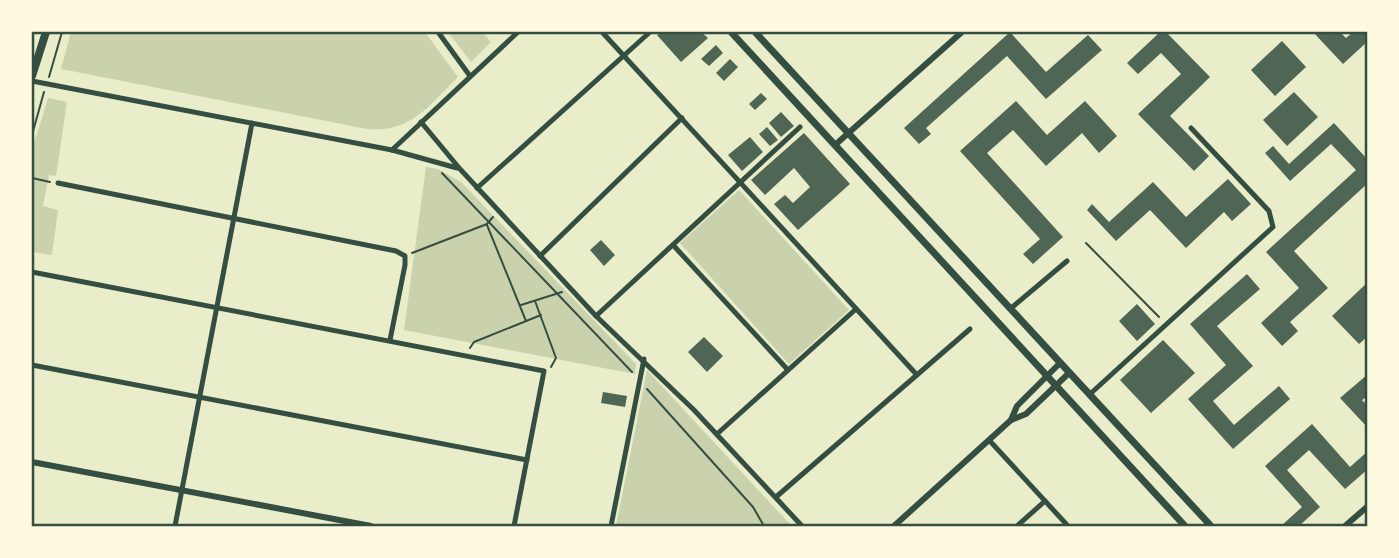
<svg xmlns="http://www.w3.org/2000/svg" width="1399" height="558" viewBox="0 0 1399 558" font-family="'Open Sans',sans-serif">
	<style>
		.green { fill: #cad2ad }
		.building { fill: #4f6655 }
		.lines { fill: none; stroke-linecap: round; stroke-linejoin: round }
		.path { stroke: #344e41; stroke-width: 2 }
		.minor { stroke: #344e41; stroke-width: 5 }
		.tertiary { stroke: #344e41; stroke-width: 6 }
		.secondary { stroke: #344e41; stroke-width: 7 }
		.trunk { stroke: #344e41; stroke-width: 8 }
		.neatline { fill: none; stroke: #344e41; stroke-width: 2.5 }
	</style>
	<rect width="100%" height="100%" fill="#e9edc9"/>
	<g class="green">
		<path d="M 71,32 L 425,32 L 458,77 C 429,105 412,133 367,129 L 61,69 Z"/>
		<path d="M 448,32 L 482,32 L 491,42 L 471,62 Z"/>
		<path d="M 48,98 L 67,102 L 56,176 L 49,175 L 43,206 L 58,210 L 52,255 L 32,252 L 32,150 Z"/>
		<path d="M 426,167 L 438,169 L 461,182 L 636,364 L 635,374 L 404,330 Z"/>
		<path d="M 739,190 L 849,310 L 789,364 L 680,243 Z"/>
		<path d="M 647,370 L 773,506 L 792,526 L 616,526 Z"/>
	</g>
	<g class="building">
		<path d="M 662,32 L 701,32 L 708,38 L 681,62 L 657,35 Z"/>
		<path d="M 1010,32 L 1046,72 L 1088,35 L 1102,50 L 1046,99 L 1007,56 L 926,128 L 931,134 L 919,144 L 904,128 Z"/>
		<path d="M 1160,32 L 1166,32 L 1210,77 L 1170,116 L 1209,156 L 1194,171 L 1138,114 L 1181,74 L 1161,53 L 1138,74 L 1127,63 Z"/>
		<path d="M 1313,32 L 1340,32 L 1346,38 L 1353,32 L 1368,32 L 1368,41 L 1343,64 Z"/>
		<path d="M 1282,41 L 1306,67 L 1275,96 L 1251,70 Z"/>
		<path d="M 716,45 L 723,53 L 709,66 L 701,59 Z"/>
		<path d="M 730,59 L 738,67 L 724,81 L 716,73 Z"/>
		<path d="M 1294,92 L 1318,117 L 1287,146 L 1263,120 Z"/>
		<path d="M 761,93 L 767,99 L 755,110 L 749,104 Z"/>
		<path d="M 1016,101 L 1047,135 L 1085,101 L 1117,136 L 1099,153 L 1082,133 L 1046,166 L 1013,130 L 987,153 L 1063,237 L 1033,264 L 1023,254 L 1040,239 L 960,151 Z"/>
		<path d="M 781,112 L 794,126 L 781,137 L 769,123 Z"/>
		<path d="M 1334,123 L 1368,160 L 1368,183 L 1294,251 L 1328,288 L 1290,322 L 1298,331 L 1282,346 L 1261,323 L 1299,288 L 1266,252 L 1356,170 L 1331,144 L 1290,181 L 1265,153 L 1273,146 L 1289,164 Z"/>
		<path d="M 767,127 L 778,140 L 770,146 L 759,134 Z"/>
		<path d="M 804,133 L 850,184 L 798,230 L 774,204 L 785,195 L 793,203 L 810,187 L 794,168 L 765,195 L 751,180 Z"/>
		<path d="M 750,137 L 763,152 L 742,171 L 728,155 Z"/>
		<path d="M 1228,179 L 1251,204 L 1232,221 L 1224,212 L 1186,248 L 1150,210 L 1116,241 L 1087,210 L 1092,204 L 1109,222 L 1153,182 L 1186,217 Z"/>
		<path d="M 601,240 L 615,255 L 604,266 L 590,250 Z"/>
		<path d="M 1247,274 L 1260,289 L 1217,326 L 1253,366 L 1213,401 L 1234,425 L 1279,386 L 1290,399 L 1233,449 L 1188,399 L 1226,365 L 1190,324 Z"/>
		<path d="M 1368,282 L 1368,336 L 1359,344 L 1332,316 Z"/>
		<path d="M 1137,304 L 1155,324 L 1137,341 L 1119,321 Z"/>
		<path d="M 704,337 L 723,356 L 707,372 L 688,352 Z"/>
		<path d="M 1163,340 L 1195,373 L 1151,413 L 1120,380 Z"/>
		<path d="M 1368,374 L 1368,396 L 1362,400 L 1368,406 L 1368,428 L 1340,398 Z"/>
		<path d="M 603,392 L 627,396 L 625,407 L 601,403 Z"/>
		<path d="M 1312,424 L 1350,467 L 1368,451 L 1368,469 L 1345,489 L 1309,450 L 1287,470 L 1320,507 L 1299,526 L 1281,526 L 1302,507 L 1265,466 Z"/>
	</g>
	<g class="lines">
		<g class="path">
			<path d="M 49,77 L 62,32"/>
			<path d="M 32,135 L 44,92"/>
			<path d="M 442,173 L 632,372"/>
			<path d="M 32,178 L 50,182"/>
			<path d="M 487,225 L 526,321"/>
			<path d="M 1086,243 L 1159,317"/>
			<path d="M 412,253 L 487,224 L 493,217"/>
			<path d="M 535,301 L 556,358 L 551,367"/>
			<path d="M 521,305 L 562,292"/>
			<path d="M 470,348 L 474,342 L 541,315"/>
			<path d="M 647,389 L 753,507 L 764,526"/>
		</g>
		<g class="minor">
			<path d="M 438,32 L 470,76"/>
			<path d="M 602,32 L 917,375"/>
			<path d="M 32,81 L 392,150 L 457,168"/>
			<path d="M 421,122 L 460,169 L 596,316 L 694,410 L 802,526"/>
			<path d="M 392,150 L 518,32"/>
			<path d="M 58,183 L 396,251 L 405,256 L 405,265 L 390,340"/>
			<path d="M 477,188 L 650,32"/>
			<path d="M 673,245 L 788,370"/>
			<path d="M 540,256 L 682,118"/>
			<path d="M 32,272 L 544,371 L 514,526"/>
			<path d="M 1010,309 L 1067,261"/>
			<path d="M 596,316 L 800,127"/>
			<path d="M 32,365 L 527,460"/>
			<path d="M 1089,395 L 1273,227 L 1269,211 L 1191,128"/>
			<path d="M 717,434 L 856,309"/>
			<path d="M 989,440 L 1068,526"/>
			<path d="M 776,497 L 970,329"/>
			<path d="M 175,526 L 252,123"/>
			<path d="M 611,526 L 644,359"/>
			<path d="M 1017,526 L 1045,501"/>
		</g>
		<g class="tertiary">
			<path d="M 835,145 L 962,32"/>
			<path d="M 1011,420 L 1017,406 L 1060,363"/>
			<path d="M 32,462 L 371,526"/>
			<path d="M 894,526 L 1011,420 L 1026,414 L 1069,373"/>
			<path d="M 1345,526 L 1368,506"/>
		</g>
		<g class="secondary">
			<path d="M 731,32 L 1185,526"/>
			<path d="M 755,32 L 1211,526"/>
		</g>
		<path class="trunk" d="M 32,76 L 46,32"/>
	</g>
	<rect width="1399" height="558" fill="none" stroke="#fefae0" stroke-width="66"/>
	<rect x="33" y="33" width="1333" height="492" class="neatline"/>
</svg>
